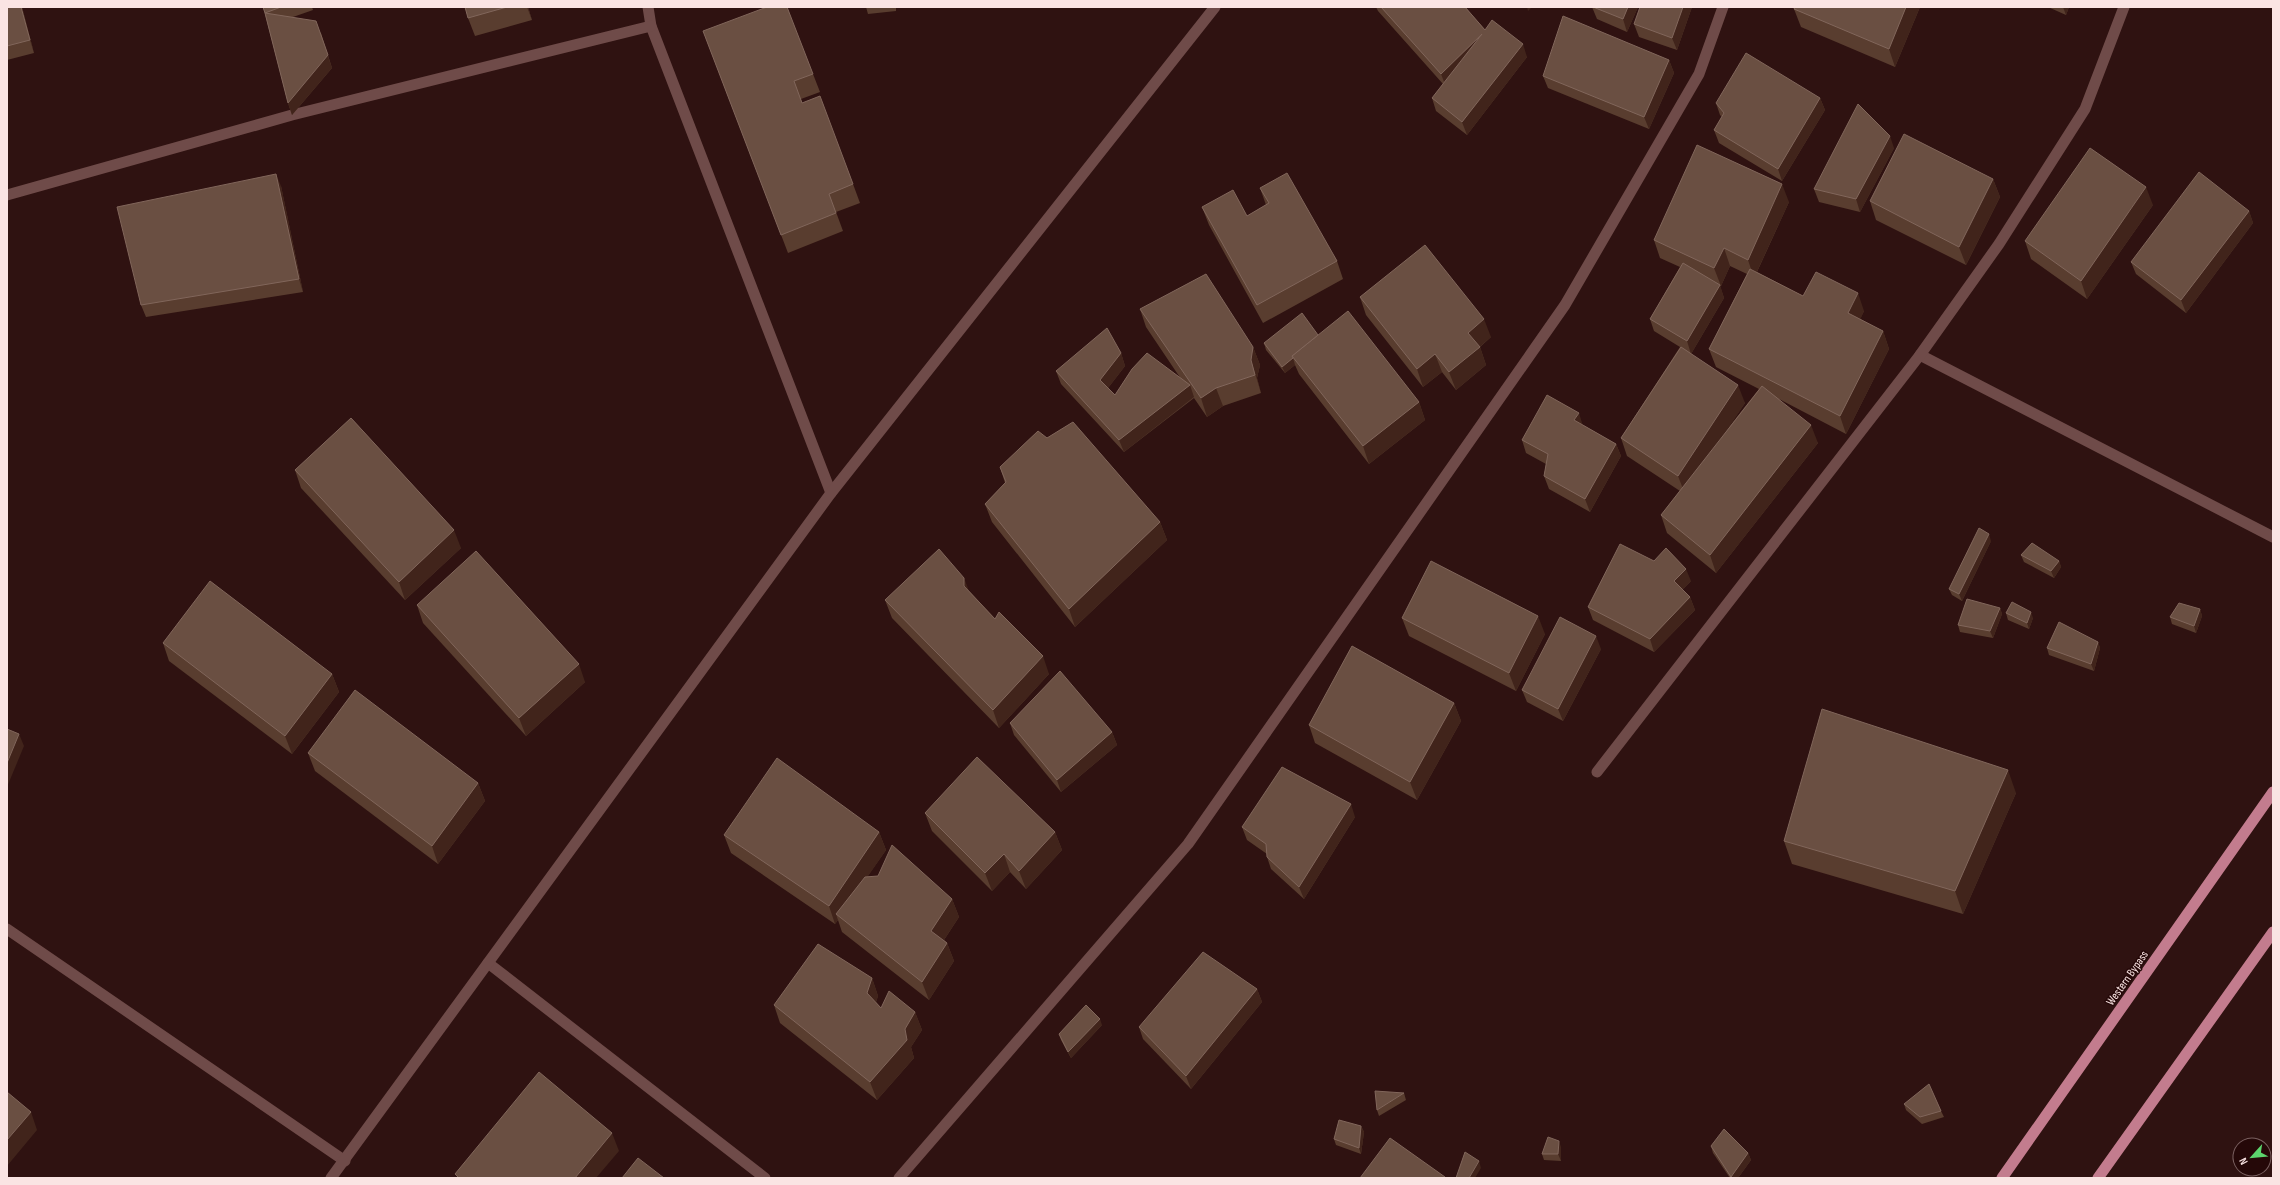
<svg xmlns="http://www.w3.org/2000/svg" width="2280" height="1185" viewBox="0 0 2280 1185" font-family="'Sofia Sans Condensed',sans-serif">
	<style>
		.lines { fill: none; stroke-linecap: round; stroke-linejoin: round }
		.minor { stroke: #6f4b49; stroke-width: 11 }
		.primary { stroke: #c37c8e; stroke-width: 11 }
		.wall { fill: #593d2f; fill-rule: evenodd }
		.shaded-wall { fill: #41241b }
		.building { fill: #6a4f42; stroke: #81665b }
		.labels { text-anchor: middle; stroke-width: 3; stroke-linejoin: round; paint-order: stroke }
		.street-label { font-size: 12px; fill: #fae4e3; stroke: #250808 }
	</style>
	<rect width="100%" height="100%" fill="#2f1211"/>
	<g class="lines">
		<g class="minor">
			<path d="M 648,7 L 651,26 L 831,493"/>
			<path d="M 7,195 L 292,115 L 651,26"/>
			<path d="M 1920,355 L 2273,537"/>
			<path d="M 1597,772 L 1920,355 L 1999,244 L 2085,109 L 2124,7"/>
			<path d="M 7,929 L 345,1161"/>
			<path d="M 488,963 L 765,1178"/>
			<path d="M 331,1178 L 831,493 L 1215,7"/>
			<path d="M 899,1178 L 1188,844 L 1565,305 L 1699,74 L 1723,7"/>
		</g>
		<g class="primary">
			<path d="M 2002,1178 L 2273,792"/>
			<path d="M 2098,1178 L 2273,932"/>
		</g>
	</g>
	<g class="wall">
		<path d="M 7,7 L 22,7 L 34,53 L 7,60 Z"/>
		<path d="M 263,7 L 312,7 L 313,10 L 293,17 L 321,33 L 332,68 L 292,115 L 288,103 L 265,14 Z"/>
		<path d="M 465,7 L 528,7 L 532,20 L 475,36 L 468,18 Z"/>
		<path d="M 866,7 L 896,7 L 896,11 L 868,14 Z"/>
		<path d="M 1376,7 L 1465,7 L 1485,30 L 1527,57 L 1467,135 L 1436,111 L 1432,98 L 1443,84 L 1378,11 Z"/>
		<path d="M 1592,7 L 1638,7 L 1627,32 L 1597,19 Z"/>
		<path d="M 1692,7 L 1677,50 L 1639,37 L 1634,24 Z"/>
		<path d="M 1920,7 L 1895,67 L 1801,27 L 1794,9 Z"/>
		<path d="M 2048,7 L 2069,7 L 2066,15 Z"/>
		<path d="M 703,31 L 813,74 L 820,92 L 801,99 L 802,103 L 853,184 L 860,203 L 836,212 L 843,231 L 788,253 Z"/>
		<path d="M 1669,60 L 1674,73 L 1649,129 L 1548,88 L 1543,76 Z"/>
		<path d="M 1820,98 L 1825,110 L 1782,181 L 1719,143 L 1714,130 L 1722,117 L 1720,115 L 1716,103 Z"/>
		<path d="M 1894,148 L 1860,212 L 1819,202 L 1814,189 Z"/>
		<path d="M 1993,179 L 2000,197 L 1966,265 L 1876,220 L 1870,201 Z"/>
		<path d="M 281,186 L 303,292 L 146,317 L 141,305 Z"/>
		<path d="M 1260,188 L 1337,261 L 1343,279 L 1263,323 L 1209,225 L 1202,207 L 1247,216 L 1266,205 Z"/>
		<path d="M 1789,202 L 1757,272 L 1803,296 L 1864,311 L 1860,319 L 1883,331 L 1889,349 L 1846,434 L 1779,399 L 1818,443 L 1716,573 L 1667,533 L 1661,515 L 1680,491 L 1627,456 L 1621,438 L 1680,347 L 1654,331 L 1650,319 L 1680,267 L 1660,258 L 1654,240 ZM 1730,266 L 1747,274 L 1709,349 L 1716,367 L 1759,389 L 1725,432 L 1745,403 L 1691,354 L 1724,298 L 1720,286 L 1721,286 Z"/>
		<path d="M 2153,205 L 2087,299 L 2031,259 L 2025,241 Z"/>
		<path d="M 2249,211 L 2253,223 L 2186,313 L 2136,274 L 2131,262 Z"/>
		<path d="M 1360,297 L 1491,337 L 1480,347 L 1486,365 L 1456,390 L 1442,372 L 1423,387 L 1366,315 Z"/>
		<path d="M 1140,309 L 1253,347 L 1260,365 L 1257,378 L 1261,393 L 1223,406 L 1207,417 L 1194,398 L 1124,452 L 1061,384 L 1056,371 L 1121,353 L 1125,366 L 1108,388 L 1115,395 L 1181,379 L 1146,327 Z"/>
		<path d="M 1318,335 L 1419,402 L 1425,420 L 1369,464 L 1299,374 L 1295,365 L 1285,373 L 1266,350 L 1264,343 Z"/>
		<path d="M 1583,425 L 1616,444 L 1621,456 L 1590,512 L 1549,489 L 1544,476 L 1546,464 L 1526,453 L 1522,440 Z"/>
		<path d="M 1000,467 L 1160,522 L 1167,540 L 1075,627 L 992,522 L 985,504 L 1005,483 Z"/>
		<path d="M 295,470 L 461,548 L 405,600 L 301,488 Z"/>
		<path d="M 1991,541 L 1962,601 L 1952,595 L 1949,589 Z"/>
		<path d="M 2021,555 L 2059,561 L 2061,567 L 2054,578 L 2024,562 Z"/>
		<path d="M 1691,581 L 1682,590 L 1690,597 L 1695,610 L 1654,652 L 1593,620 L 1588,607 Z"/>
		<path d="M 969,591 L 995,619 L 1049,674 L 999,728 L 892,618 L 885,600 Z"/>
		<path d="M 417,605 L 585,682 L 526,736 L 423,623 Z"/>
		<path d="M 2000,608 L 2002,614 L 1993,638 L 1960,632 L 1958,625 Z"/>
		<path d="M 2200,609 L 2202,616 L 2196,633 L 2172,624 L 2170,617 Z"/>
		<path d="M 2006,613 L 2033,618 L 2029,629 L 2008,620 Z"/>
		<path d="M 1402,618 L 1545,634 L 1516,691 L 1409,636 Z"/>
		<path d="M 2098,642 L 2100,648 L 2094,671 L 2049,655 L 2047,648 Z"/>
		<path d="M 163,643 L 332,674 L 339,692 L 292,754 L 169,661 Z"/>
		<path d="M 1601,649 L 1563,721 L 1527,702 L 1522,690 Z"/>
		<path d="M 1454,703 L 1461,721 L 1417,800 L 1315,743 L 1309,725 Z"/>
		<path d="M 1010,723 L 1112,732 L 1117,745 L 1061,792 L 1014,735 Z"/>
		<path d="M 308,753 L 478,783 L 485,801 L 438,864 L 315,771 Z"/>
		<path d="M 2016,793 L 1963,914 L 1792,864 L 1784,841 Z"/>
		<path d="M 925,813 L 1055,832 L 1062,850 L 1026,889 L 1010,872 L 992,891 L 932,831 Z"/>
		<path d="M 1355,817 L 1304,899 L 1271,869 L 1267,857 L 1267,854 L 1247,840 L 1242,827 Z"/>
		<path d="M 879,832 L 886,850 L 867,877 L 952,899 L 959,917 L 944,940 L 947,943 L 954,961 L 929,1000 L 842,932 L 838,920 L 835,924 L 731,853 L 724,835 Z"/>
		<path d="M 872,978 L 878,996 L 876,1002 L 881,1008 L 915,1012 L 922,1030 L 911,1047 L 914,1058 L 877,1100 L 780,1023 L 774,1005 Z"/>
		<path d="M 1257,989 L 1262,1002 L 1191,1089 L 1143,1039 L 1139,1027 Z"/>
		<path d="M 1102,1025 L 1071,1058 L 1061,1040 L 1059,1034 Z"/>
		<path d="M 1404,1093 L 1406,1100 L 1379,1116 L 1377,1110 Z"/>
		<path d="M 1904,1104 L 1941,1111 L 1944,1117 L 1922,1124 L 1906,1110 Z"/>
		<path d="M 1361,1126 L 1364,1132 L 1361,1154 L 1336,1145 L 1334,1139 Z"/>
		<path d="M 1711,1146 L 1748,1153 L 1751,1160 L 1738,1178 L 1730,1178 L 1713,1153 Z"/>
		<path d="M 1561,1147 L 1561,1161 L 1544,1160 L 1542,1154 Z"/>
	</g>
	<g class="shaded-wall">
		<path d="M 21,7 L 22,7 L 34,53 L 30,40 Z"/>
		<path d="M 527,7 L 528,7 L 532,20 Z"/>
		<path d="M 1527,7 L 1532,7 L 1528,11 Z"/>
		<path d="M 1628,7 L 1638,7 L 1627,32 L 1623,19 Z"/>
		<path d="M 1683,7 L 1692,7 L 1677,50 L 1672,38 Z"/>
		<path d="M 1906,7 L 1920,7 L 1895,67 L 1889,49 Z"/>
		<path d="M 2063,7 L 2069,7 L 2066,15 Z"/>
		<path d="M 316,21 L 332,68 L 292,115 L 288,103 Z"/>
		<path d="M 1482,34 L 1446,87 L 1441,74 Z"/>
		<path d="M 1523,44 L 1527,57 L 1467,135 L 1462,122 Z"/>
		<path d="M 1669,60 L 1674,73 L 1649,129 L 1644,117 Z"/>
		<path d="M 1820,98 L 1825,110 L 1782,181 L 1778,169 Z"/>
		<path d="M 1890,136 L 1894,148 L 1860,212 L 1856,199 Z"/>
		<path d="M 276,174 L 281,186 L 303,292 L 299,279 Z"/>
		<path d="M 1993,179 L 2000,197 L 1966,265 L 1959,247 Z"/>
		<path d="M 1782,184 L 1789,202 L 1754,278 L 1748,260 Z"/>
		<path d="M 2146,187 L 2153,205 L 2087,299 L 2081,281 Z"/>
		<path d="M 2249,211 L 2253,223 L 2186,313 L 2181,300 Z"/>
		<path d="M 1724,248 L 1730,266 L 1721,286 L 1714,268 Z"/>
		<path d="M 1720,285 L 1724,298 L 1691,354 L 1687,341 Z"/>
		<path d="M 1858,293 L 1864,311 L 1855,331 L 1848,313 Z"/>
		<path d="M 1484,319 L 1491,337 L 1475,351 L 1468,333 Z"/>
		<path d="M 1883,331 L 1889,349 L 1846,434 L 1840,416 Z"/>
		<path d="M 1253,347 L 1260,365 L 1257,378 L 1261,393 L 1251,360 Z"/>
		<path d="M 1480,347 L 1486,365 L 1456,390 L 1449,372 Z"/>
		<path d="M 1121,353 L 1125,366 L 1105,392 L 1100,380 Z"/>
		<path d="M 1435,354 L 1442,372 L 1423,387 L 1417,369 Z"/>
		<path d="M 1293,358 L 1295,365 L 1285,373 L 1282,367 Z"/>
		<path d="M 1190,385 L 1194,397 L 1124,452 L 1119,440 Z"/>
		<path d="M 1738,385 L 1745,403 L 1685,494 L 1678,476 Z"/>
		<path d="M 1216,388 L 1223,406 L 1207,417 L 1201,398 Z"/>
		<path d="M 1419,402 L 1425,420 L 1369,464 L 1363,446 Z"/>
		<path d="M 1579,413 L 1583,426 L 1574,420 Z"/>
		<path d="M 1811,425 L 1818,443 L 1716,573 L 1710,555 Z"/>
		<path d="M 1616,444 L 1621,456 L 1590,512 L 1585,499 Z"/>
		<path d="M 1160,522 L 1167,540 L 1075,627 L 1069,609 Z"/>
		<path d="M 454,530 L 461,548 L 405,600 L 399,582 Z"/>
		<path d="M 1989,534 L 1991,541 L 1962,601 L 1959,594 Z"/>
		<path d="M 2059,561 L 2061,567 L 2054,578 L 2051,571 Z"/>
		<path d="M 1686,569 L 1691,581 L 1678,594 L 1674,581 Z"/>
		<path d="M 964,578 L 971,596 L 964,586 Z"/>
		<path d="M 1690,597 L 1695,610 L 1654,652 L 1650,639 Z"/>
		<path d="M 2000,608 L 2002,614 L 1993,638 L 1990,631 Z"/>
		<path d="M 2200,609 L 2202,616 L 2196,633 L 2194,626 Z"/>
		<path d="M 2031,612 L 2033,618 L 2029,629 L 2027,623 Z"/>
		<path d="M 1538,616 L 1545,634 L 1516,691 L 1509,673 Z"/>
		<path d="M 1596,636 L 1601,649 L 1563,721 L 1558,709 Z"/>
		<path d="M 2098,642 L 2100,648 L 2094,671 L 2091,664 Z"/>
		<path d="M 1043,656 L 1049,674 L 999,728 L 993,710 Z"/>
		<path d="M 579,664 L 585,682 L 526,736 L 519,718 Z"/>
		<path d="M 332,674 L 339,692 L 292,754 L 285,736 Z"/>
		<path d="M 1454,703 L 1461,721 L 1417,800 L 1410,782 Z"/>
		<path d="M 1112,732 L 1117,745 L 1061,792 L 1057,780 Z"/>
		<path d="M 19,734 L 24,746 L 7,787 L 7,763 Z"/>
		<path d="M 2008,770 L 2016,793 L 1963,914 L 1955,891 Z"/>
		<path d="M 478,783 L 485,801 L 438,864 L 432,846 Z"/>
		<path d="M 1351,804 L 1355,817 L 1304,899 L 1299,887 Z"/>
		<path d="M 879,832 L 886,850 L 840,917 L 836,914 L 838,920 L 835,924 L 829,906 Z"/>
		<path d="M 1055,832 L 1062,850 L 1026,889 L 1019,871 Z"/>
		<path d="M 1004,854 L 1010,872 L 992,891 L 985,873 Z"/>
		<path d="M 952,899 L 959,917 L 938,949 L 931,931 Z"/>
		<path d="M 947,943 L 954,961 L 929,1000 L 922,982 Z"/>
		<path d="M 872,978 L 878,996 L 873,1011 L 867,993 Z"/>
		<path d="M 1257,989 L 1262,1002 L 1191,1089 L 1186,1076 Z"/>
		<path d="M 915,1012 L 922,1030 L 911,1047 L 914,1058 L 877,1100 L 870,1082 Z"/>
		<path d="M 1100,1019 L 1102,1025 L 1071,1058 L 1068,1052 Z"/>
		<path d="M 31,1112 L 37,1130 L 7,1166 L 7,1140 Z"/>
		<path d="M 1361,1126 L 1364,1132 L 1361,1154 L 1359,1148 Z"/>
		<path d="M 612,1133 L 619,1151 L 596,1178 L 575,1178 Z"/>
		<path d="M 1559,1141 L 1561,1147 L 1561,1161 L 1558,1154 Z"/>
		<path d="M 1748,1153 L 1751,1160 L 1738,1178 L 1731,1178 L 1731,1177 Z"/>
		<path d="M 1479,1161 L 1481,1168 L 1475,1178 L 1469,1178 Z"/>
	</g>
	<g class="building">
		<path d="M 7,7 L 21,7 L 30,40 L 7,46 Z"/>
		<path d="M 263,7 L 281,7 L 265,13 Z"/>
		<path d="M 465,7 L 507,7 L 468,18 Z"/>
		<path d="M 767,7 L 787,7 L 813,74 L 794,81 L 802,103 L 820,96 L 853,184 L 829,194 L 836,213 L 781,235 L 703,31 Z"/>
		<path d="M 1381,7 L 1465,7 L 1485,30 L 1492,20 L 1523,44 L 1462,122 L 1432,98 L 1482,34 L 1441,74 Z"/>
		<path d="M 1593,7 L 1628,7 L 1623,19 Z"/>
		<path d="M 1640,7 L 1683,7 L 1672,38 L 1634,24 Z"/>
		<path d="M 1795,7 L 1906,7 L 1889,49 L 1794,9 Z"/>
		<path d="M 265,13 L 316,21 L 328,55 L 288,103 Z"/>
		<path d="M 1563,16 L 1669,60 L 1644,117 L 1543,76 Z"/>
		<path d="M 1746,53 L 1820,98 L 1778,169 L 1714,130 L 1724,113 L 1716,103 Z"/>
		<path d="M 1858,104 L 1890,136 L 1856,199 L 1814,189 Z"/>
		<path d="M 1904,134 L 1993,179 L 1959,247 L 1870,201 Z"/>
		<path d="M 1697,145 L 1782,184 L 1748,260 L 1724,248 L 1714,268 L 1654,240 Z"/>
		<path d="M 2090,148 L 2146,187 L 2081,281 L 2025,241 Z"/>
		<path d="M 2199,172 L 2249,211 L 2181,300 L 2131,262 Z"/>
		<path d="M 1287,173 L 1337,261 L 1257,305 L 1202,207 L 1233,190 L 1247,216 L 1269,203 L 1260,188 Z"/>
		<path d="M 276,174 L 299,279 L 141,305 L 117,207 Z"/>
		<path d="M 1425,245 L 1484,319 L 1468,333 L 1480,347 L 1449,372 L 1435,354 L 1417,369 L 1360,297 Z"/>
		<path d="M 1683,263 L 1720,285 L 1687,341 L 1650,319 Z"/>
		<path d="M 1750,269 L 1803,296 L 1816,272 L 1858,293 L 1848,313 L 1883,331 L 1840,416 L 1709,349 Z"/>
		<path d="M 1206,274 L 1253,347 L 1251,360 L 1255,375 L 1216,388 L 1201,398 L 1140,309 Z"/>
		<path d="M 1348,311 L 1419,402 L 1363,446 L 1292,356 Z"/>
		<path d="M 1302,313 L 1318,335 L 1292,356 L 1293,358 L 1282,367 L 1264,343 Z"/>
		<path d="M 1107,328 L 1121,353 L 1100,380 L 1115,395 L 1132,369 L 1147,353 L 1190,385 L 1119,440 L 1056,371 Z"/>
		<path d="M 1681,347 L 1738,385 L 1678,476 L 1621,438 Z"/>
		<path d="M 1762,386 L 1811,425 L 1710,555 L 1661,515 Z"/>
		<path d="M 1547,395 L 1579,413 L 1574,420 L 1616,444 L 1585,499 L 1544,476 L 1548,454 L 1522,440 Z"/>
		<path d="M 351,418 L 454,530 L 399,582 L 295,470 Z"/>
		<path d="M 1073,422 L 1160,522 L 1069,609 L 985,504 L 1006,482 L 1000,467 L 1038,431 L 1047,438 Z"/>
		<path d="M 1979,528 L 1989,534 L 1959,594 L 1949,589 Z"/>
		<path d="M 2032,543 L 2059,561 L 2051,571 L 2021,555 Z"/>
		<path d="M 1620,544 L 1654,561 L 1666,548 L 1686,569 L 1674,581 L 1690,597 L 1650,639 L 1588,607 Z"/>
		<path d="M 939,549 L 964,578 L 964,586 L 995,619 L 999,612 L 1043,656 L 993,710 L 885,600 Z"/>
		<path d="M 476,551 L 579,664 L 519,718 L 417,605 Z"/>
		<path d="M 1431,561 L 1538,616 L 1509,673 L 1402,618 Z"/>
		<path d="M 210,581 L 332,674 L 285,736 L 163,643 Z"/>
		<path d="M 1967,599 L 2000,608 L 1990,631 L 1958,625 Z"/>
		<path d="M 2012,602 L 2031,612 L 2027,623 L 2006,613 Z"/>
		<path d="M 2179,603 L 2200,609 L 2194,626 L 2170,617 Z"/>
		<path d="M 1560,617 L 1596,636 L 1558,709 L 1522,690 Z"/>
		<path d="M 2059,622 L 2098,642 L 2091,664 L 2047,648 Z"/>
		<path d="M 1352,646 L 1454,703 L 1410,782 L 1309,725 Z"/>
		<path d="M 1060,671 L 1112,732 L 1057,780 L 1010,723 Z"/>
		<path d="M 355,690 L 478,783 L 432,846 L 308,753 Z"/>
		<path d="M 1822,709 L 2008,770 L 1955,891 L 1784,841 Z"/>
		<path d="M 7,729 L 19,734 L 7,763 Z"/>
		<path d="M 977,757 L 1055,832 L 1019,871 L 1004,854 L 985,873 L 925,813 Z"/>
		<path d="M 777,758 L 879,832 L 829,906 L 724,835 Z"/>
		<path d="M 1282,767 L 1351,804 L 1299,887 L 1267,857 L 1266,844 L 1242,827 Z"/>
		<path d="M 892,845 L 952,899 L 931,931 L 947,943 L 922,982 L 836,914 L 865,877 L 878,876 Z"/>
		<path d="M 818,944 L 872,978 L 867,993 L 881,1008 L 889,991 L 915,1012 L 905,1029 L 907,1040 L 870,1082 L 774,1005 Z"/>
		<path d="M 1203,952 L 1257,989 L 1186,1076 L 1139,1027 Z"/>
		<path d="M 1086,1005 L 1100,1019 L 1068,1052 L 1059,1034 Z"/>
		<path d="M 539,1072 L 612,1133 L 575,1178 L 459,1178 L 455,1174 Z"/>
		<path d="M 1929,1084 L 1941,1111 L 1920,1117 L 1904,1104 Z"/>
		<path d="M 1375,1091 L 1404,1093 L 1377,1110 Z"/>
		<path d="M 7,1092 L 31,1112 L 7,1140 Z"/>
		<path d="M 1339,1120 L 1361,1126 L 1359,1148 L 1334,1139 Z"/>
		<path d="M 1724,1129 L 1748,1153 L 1731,1177 L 1711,1146 Z"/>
		<path d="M 1548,1137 L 1559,1141 L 1558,1154 L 1542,1154 Z"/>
		<path d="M 1390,1138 L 1445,1177 L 1445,1178 L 1360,1178 Z"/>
		<path d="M 1465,1152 L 1479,1161 L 1469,1178 L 1456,1178 Z"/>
		<path d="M 638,1158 L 664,1178 L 622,1178 Z"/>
	</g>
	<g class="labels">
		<g class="street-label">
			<text transform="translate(2127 978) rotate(-55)" y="4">Western Bypass</text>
		</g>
	</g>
	<rect width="2280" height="1185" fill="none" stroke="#fae4e3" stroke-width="16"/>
	<g transform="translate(2252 1157) rotate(243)"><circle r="19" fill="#250808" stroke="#7a6060"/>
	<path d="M0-3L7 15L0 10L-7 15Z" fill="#5cd56d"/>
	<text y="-6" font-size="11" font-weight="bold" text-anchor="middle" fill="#fae4e3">N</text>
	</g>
</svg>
